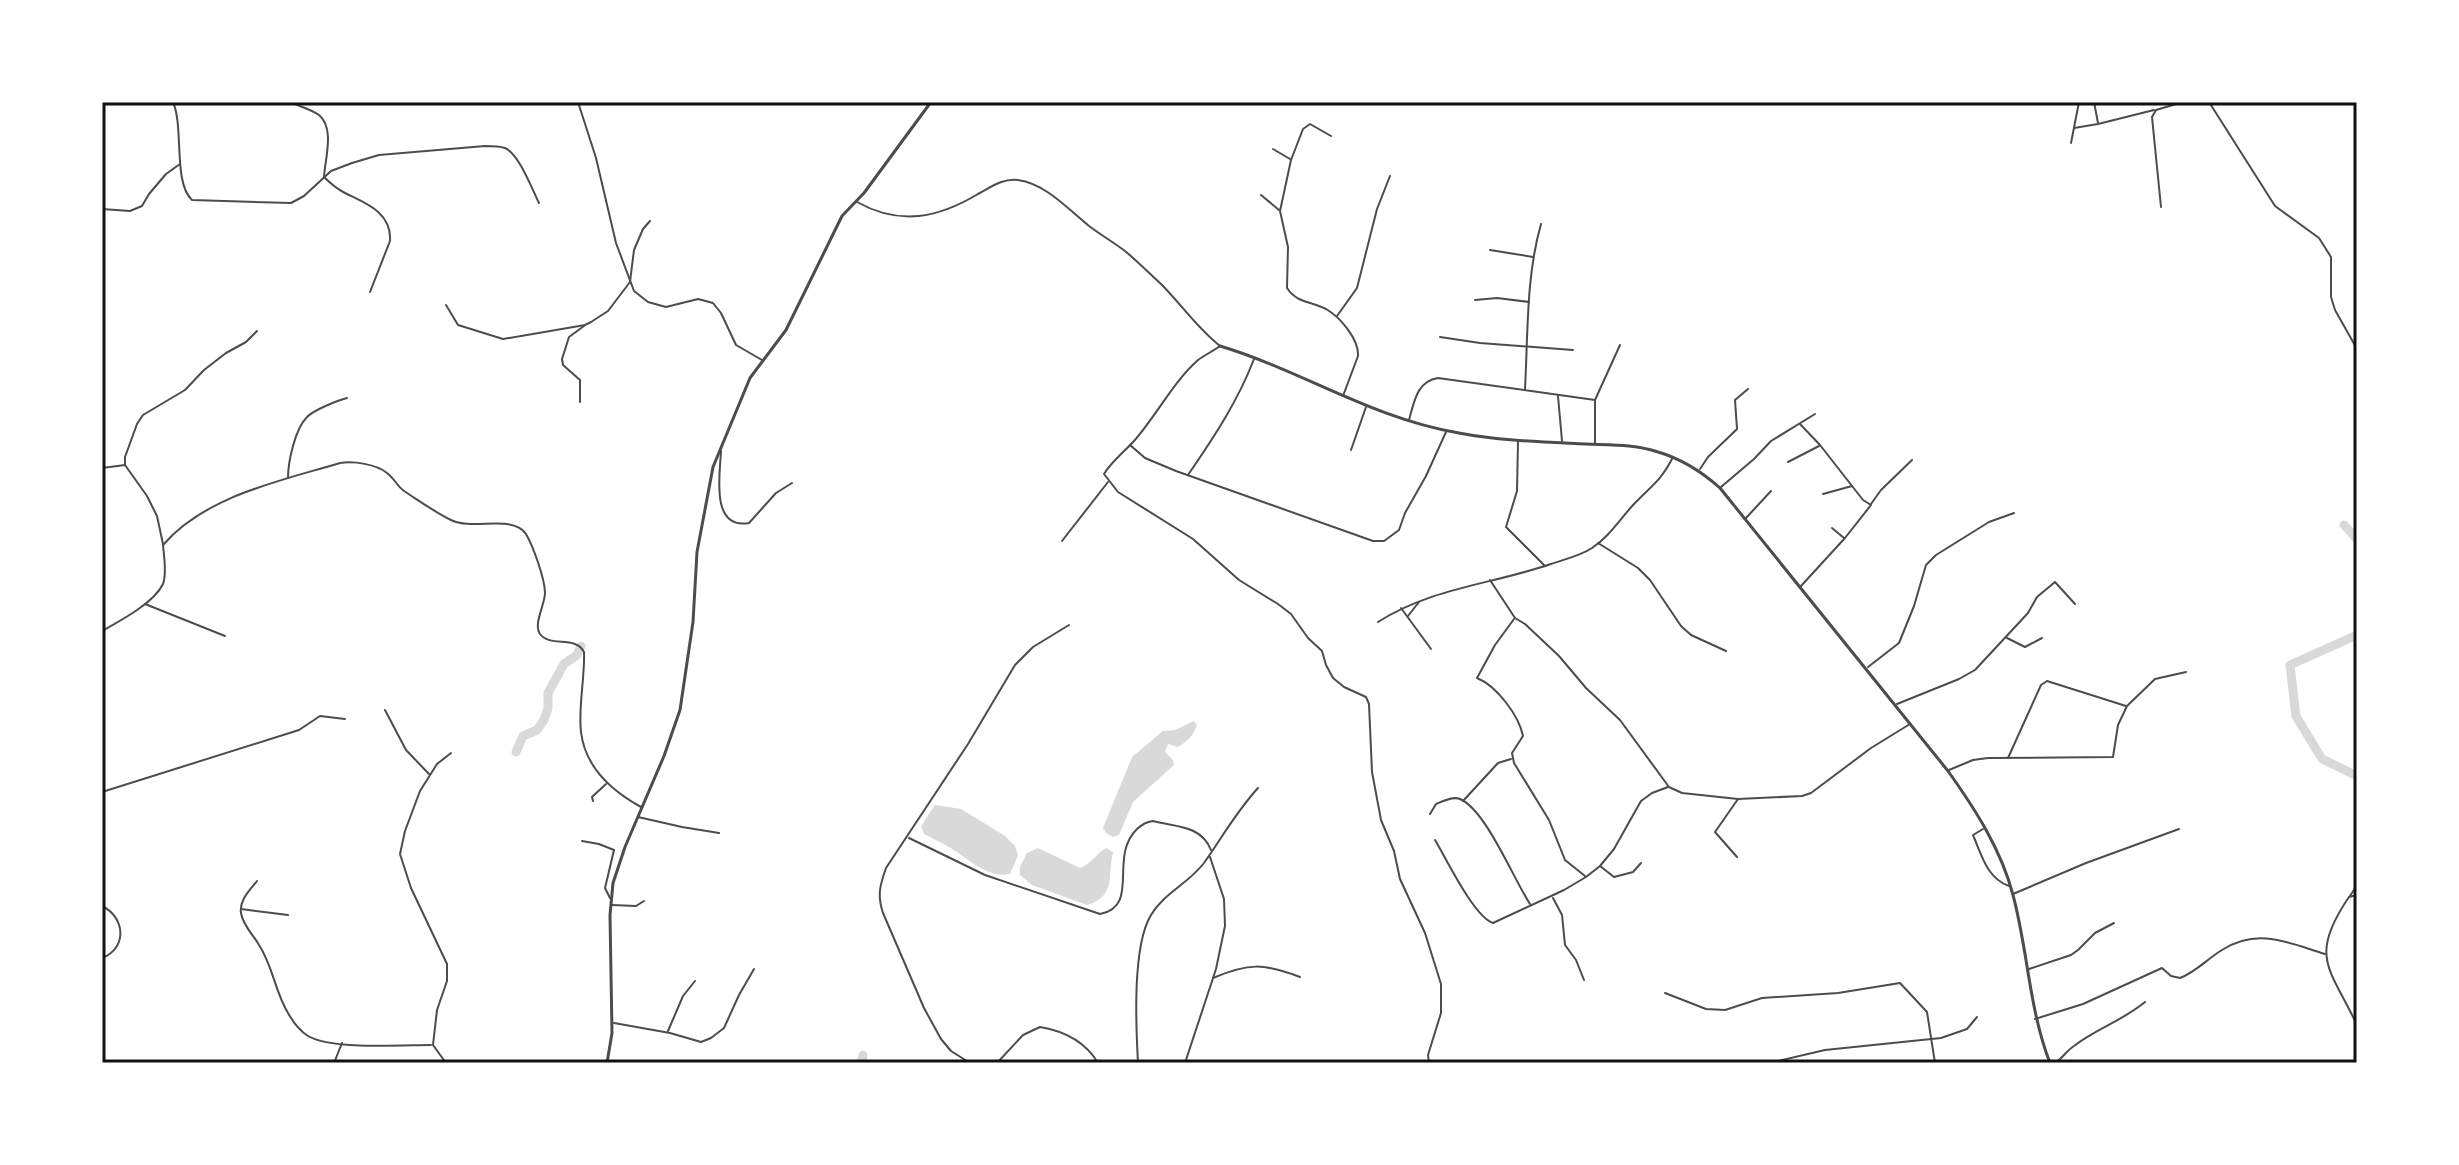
<svg xmlns="http://www.w3.org/2000/svg" width="2459" height="1165" viewBox="0 0 2459 1165" font-family="'Sofia Sans Condensed',sans-serif">
	<style>
		.water { fill: #d9d9d9 }
		.lines { fill: none; stroke-linecap: round; stroke-linejoin: round }
		.river { stroke: #d9d9d9; stroke-width: 9 }
		.minor { stroke: #4c4c4c; stroke-width: 2 }
		.tertiary { stroke: #4c4c4c; stroke-width: 3 }
		.neatline { fill: none; stroke: #111; stroke-width: 3 }
	</style>
	<rect width="100%" height="100%" fill="#fff"/>
	<g class="water">
		<path d="M 1194,721 L 1197,725 C 1193,736 1188,741 1178,747 L 1168,744 L 1165,752 L 1173,760 L 1174,765 L 1133,802 L 1119,835 L 1113,837 L 1106,833 L 1103,828 L 1132,757 L 1163,731 L 1175,730 Z"/>
		<path d="M 935,805 L 961,809 L 1005,836 L 1015,846 L 1018,855 L 1010,874 C 986,879 966,856 947,846 C 939,841 931,838 924,834 L 921,826 Z"/>
		<path d="M 1038,848 L 1080,868 C 1091,864 1096,854 1106,848 L 1113,852 C 1107,875 1117,896 1087,905 L 1032,885 L 1020,875 L 1020,867 L 1027,853 Z"/>
	</g>
	<g class="lines">
		<g class="river">
			<path d="M 2344,525 L 2357,539"/>
			<path d="M 2357,635 L 2290,665 L 2296,716 L 2322,759 L 2357,776"/>
			<path d="M 516,752 L 523,736 L 537,730 L 544,720 L 548,708 L 548,693 L 564,664 L 577,655 L 581,646"/>
			<path d="M 861,1063 L 863,1055"/>
		</g>
		<g class="minor">
			<path d="M 173,102 C 184,127 173,183 192,200 L 291,203 L 304,196 L 331,171 L 352,163 L 379,155 L 485,146 C 491,146 499,146 505,148 C 519,154 532,189 539,203"/>
			<path d="M 578,102 L 596,158 L 616,243 L 634,291 L 648,302 L 666,307 L 698,299 L 713,303 L 721,313 L 736,345 L 762,360"/>
			<path d="M 2094,102 L 2098,123"/>
			<path d="M 2209,102 L 2275,206 L 2319,238 L 2331,257 L 2331,297 L 2335,310 L 2357,349"/>
			<path d="M 295,104 C 302,107 312,110 319,115 C 335,128 325,159 324,177 C 330,183 337,189 345,193 C 365,203 392,212 390,241 L 370,292"/>
			<path d="M 2074,128 L 2098,124 L 2154,110"/>
			<path d="M 1331,136 L 1310,124 L 1303,129 L 1291,160 L 1280,211 L 1288,247 L 1287,288 C 1297,303 1310,301 1326,309 C 1340,317 1359,339 1358,356 L 1343,396"/>
			<path d="M 2071,143 L 2079,102"/>
			<path d="M 1273,149 L 1290,159"/>
			<path d="M 1261,195 L 1279,210"/>
			<path d="M 857,202 C 900,226 938,218 978,194 C 991,187 1003,178 1018,180 C 1046,184 1068,209 1089,226 C 1101,235 1113,242 1125,251 C 1137,261 1149,273 1161,284 C 1181,304 1197,328 1220,346 C 1213,351 1205,355 1198,360 C 1174,381 1156,416 1134,441 C 1124,452 1112,461 1104,474 L 1118,492 L 1193,539 L 1239,580 L 1278,604 L 1291,614 L 1308,638 L 1322,651 L 1326,665 L 1333,678 L 1344,687 L 1366,697 L 1369,704 L 1372,772 L 1381,820 L 1394,851 L 1400,879 L 1425,933 L 1441,984 L 1441,1013 L 1428,1055 L 1429,1063"/>
			<path d="M 2161,207 L 2152,117 L 2156,110 L 2183,102"/>
			<path d="M 102,209 L 130,211 L 142,206 L 149,194 L 166,174 L 180,164"/>
			<path d="M 1490,250 L 1533,257"/>
			<path d="M 1475,300 L 1497,298 L 1529,302"/>
			<path d="M 446,305 L 458,325 L 503,339 L 585,325 L 591,322 L 608,311 L 630,282 L 634,250 L 643,229 L 650,221"/>
			<path d="M 1337,316 L 1357,288 L 1377,209 L 1390,176"/>
			<path d="M 1440,337 L 1480,343 L 1573,350"/>
			<path d="M 1525,389 C 1528,335 1526,276 1541,224"/>
			<path d="M 1558,396 L 1562,441"/>
			<path d="M 580,402 L 580,380 L 563,365 L 562,359 L 569,337 L 584,326"/>
			<path d="M 1409,420 C 1414,402 1417,381 1438,378 L 1595,400"/>
			<path d="M 1800,424 L 1820,445 L 1863,500 L 1871,505 L 1845,538 L 1801,586"/>
			<path d="M 1518,441 L 1517,491 L 1506,527 L 1544,565"/>
			<path d="M 1595,443 L 1595,400 L 1620,345"/>
			<path d="M 1130,445 L 1145,458 L 1176,471 L 1373,541 L 1384,541 L 1399,530 L 1405,513 L 1426,476 L 1446,432"/>
			<path d="M 1351,450 L 1366,407"/>
			<path d="M 721,451 C 720,473 710,530 749,523 L 776,493 L 792,483"/>
			<path d="M 1788,462 L 1819,446"/>
			<path d="M 102,468 L 125,465"/>
			<path d="M 1700,469 L 1708,457 L 1737,429 L 1735,400 L 1748,389"/>
			<path d="M 1188,475 C 1214,437 1238,401 1254,359"/>
			<path d="M 288,478 C 288,462 295,429 307,417 C 314,410 336,401 347,398"/>
			<path d="M 1721,487 L 1754,459 L 1771,441 L 1815,414"/>
			<path d="M 1823,494 L 1852,486"/>
			<path d="M 1871,504 L 1881,490 L 1912,460"/>
			<path d="M 1746,518 L 1771,491"/>
			<path d="M 1832,528 L 1844,538"/>
			<path d="M 1062,541 L 1108,482"/>
			<path d="M 1598,543 L 1638,568 L 1650,580 L 1681,626 L 1691,635 L 1726,651"/>
			<path d="M 163,544 L 157,516 L 147,496 L 125,465 L 125,457 L 137,424 L 143,415 L 185,390 L 204,370 L 226,353 L 246,342 L 257,331"/>
			<path d="M 1490,580 L 1515,618 L 1525,624 L 1559,656 L 1586,688 L 1620,720 L 1669,787 L 1682,793 L 1738,799 L 1802,796 L 1811,793 L 1871,748 L 1910,724"/>
			<path d="M 145,604 L 225,636"/>
			<path d="M 1401,608 L 1431,649"/>
			<path d="M 1408,616 L 1419,602"/>
			<path d="M 1514,619 L 1495,645 L 1477,678 C 1497,686 1519,716 1523,736 L 1512,753 L 1514,763 L 1549,820 L 1565,860 L 1585,876"/>
			<path d="M 1378,622 C 1431,588 1493,584 1551,564 C 1565,559 1580,556 1592,548 C 1609,537 1620,519 1634,504 C 1651,486 1661,481 1673,457"/>
			<path d="M 102,631 C 120,621 154,603 163,584 C 167,574 164,556 163,545 C 205,496 280,481 340,463 C 354,461 376,464 387,473 C 394,478 397,486 404,491 C 418,500 436,513 451,520 C 473,531 513,514 526,534 C 533,546 545,579 545,593 C 545,604 533,625 540,634 C 551,648 575,635 584,652 C 585,678 578,708 581,732 C 585,767 612,791 641,807"/>
			<path d="M 2007,638 L 2025,647 L 2042,638"/>
			<path d="M 1868,667 L 1899,643 L 1914,606 L 1926,565 L 1936,555 L 1989,522 L 2014,513"/>
			<path d="M 1897,704 L 1959,679 L 1975,670 L 2028,613 L 2037,597 L 2055,582 L 2075,604"/>
			<path d="M 385,710 L 406,750 L 429,774"/>
			<path d="M 2008,758 L 2041,685 L 2047,681 L 2126,706"/>
			<path d="M 1949,770 L 1973,760 L 1988,758 L 2113,757 L 2118,725 L 2127,706 L 2155,679 L 2186,672"/>
			<path d="M 102,792 L 280,736 L 299,730 L 320,716 L 345,719"/>
			<path d="M 593,801 L 592,797 L 606,784"/>
			<path d="M 1463,801 L 1498,763 L 1511,759"/>
			<path d="M 1430,814 L 1436,804 C 1443,801 1453,796 1460,799 C 1486,810 1514,880 1530,904"/>
			<path d="M 638,817 L 682,827 L 719,833"/>
			<path d="M 1983,829 L 1973,835 C 1982,856 1987,878 2009,886"/>
			<path d="M 909,838 L 985,875 L 1100,914 C 1141,906 1108,857 1137,829 C 1143,824 1146,822 1153,821 C 1176,827 1201,825 1211,850"/>
			<path d="M 1435,840 C 1446,858 1474,917 1493,923 L 1564,890 L 1586,877 L 1600,866 L 1614,849 L 1641,801 L 1652,793 L 1668,787"/>
			<path d="M 582,841 L 599,844 L 614,850 L 605,888 L 610,898"/>
			<path d="M 1737,857 L 1715,832 L 1738,799"/>
			<path d="M 1600,866 L 1614,877 L 1633,872 L 1641,863"/>
			<path d="M 257,881 C 250,890 239,900 241,913 C 243,926 253,934 259,945 C 273,966 275,992 288,1013 C 293,1022 300,1031 308,1036 C 332,1050 402,1045 431,1045"/>
			<path d="M 2013,894 L 2086,863 L 2179,829"/>
			<path d="M 2357,895 L 2349,897 C 2308,957 2330,968 2357,1025"/>
			<path d="M 2350,896 L 2357,885"/>
			<path d="M 1553,898 L 1562,915 L 1565,945 L 1576,960 L 1584,980"/>
			<path d="M 612,905 L 636,906 L 644,901"/>
			<path d="M 102,906 C 125,917 128,948 102,958"/>
			<path d="M 241,909 L 288,915"/>
			<path d="M 2029,969 L 2071,955 L 2078,950 L 2095,933 L 2114,923"/>
			<path d="M 1213,978 C 1248,963 1264,963 1300,977"/>
			<path d="M 1665,993 L 1706,1009 L 1725,1010 L 1762,998 L 1838,993 L 1900,983 L 1927,1012 L 1935,1063"/>
			<path d="M 2035,1019 L 2083,1004 L 2162,968 L 2171,976 L 2180,978 C 2196,972 2207,959 2222,950 C 2258,927 2289,943 2325,954"/>
			<path d="M 614,1023 L 670,1033 L 701,1042 L 711,1038 L 724,1028 L 739,995 L 754,969"/>
			<path d="M 668,1031 L 683,996 L 695,981"/>
			<path d="M 334,1063 L 342,1043"/>
			<path d="M 446,1063 L 433,1045 L 437,1010 L 447,981 L 447,964 L 411,888 L 400,854 L 405,831 L 420,791 L 437,764 L 451,753"/>
			<path d="M 970,1063 L 951,1051 L 941,1039 L 924,1008 L 883,913 C 877,895 880,885 886,868 L 968,744 L 1015,665 L 1033,647 L 1069,625"/>
			<path d="M 997,1063 L 1023,1035 L 1040,1027 C 1064,1031 1085,1041 1098,1063"/>
			<path d="M 1138,1063 C 1136,1027 1132,946 1151,915 C 1163,894 1189,883 1204,863 C 1223,836 1236,812 1258,788"/>
			<path d="M 1185,1063 L 1216,969 L 1225,926 L 1224,899 L 1210,857"/>
			<path d="M 1769,1063 L 1825,1050 L 1941,1038 L 1967,1029 L 1977,1017"/>
			<path d="M 2055,1063 C 2063,1058 2066,1051 2074,1046 C 2096,1029 2122,1021 2145,1002"/>
		</g>
		<g class="tertiary">
			<path d="M 1220,346 C 1303,371 1371,418 1459,433 C 1500,441 1544,442 1586,444 C 1610,445 1635,444 1658,452 C 1682,459 1701,471 1720,488 L 1948,771 C 1975,809 2001,849 2013,895 C 2028,951 2029,1009 2050,1063"/>
			<path d="M 607,1063 L 612,1033 L 610,915 L 613,883 L 625,847 L 664,756 L 680,710 L 693,622 L 697,552 L 713,467 L 750,378 L 786,330 L 842,216 L 864,193 L 931,102"/>
		</g>
	</g>
	<rect width="2459" height="1165" fill="none" stroke="#ffffff" stroke-width="208"/>
	<rect x="104" y="104" width="2251" height="957" class="neatline"/>
</svg>
